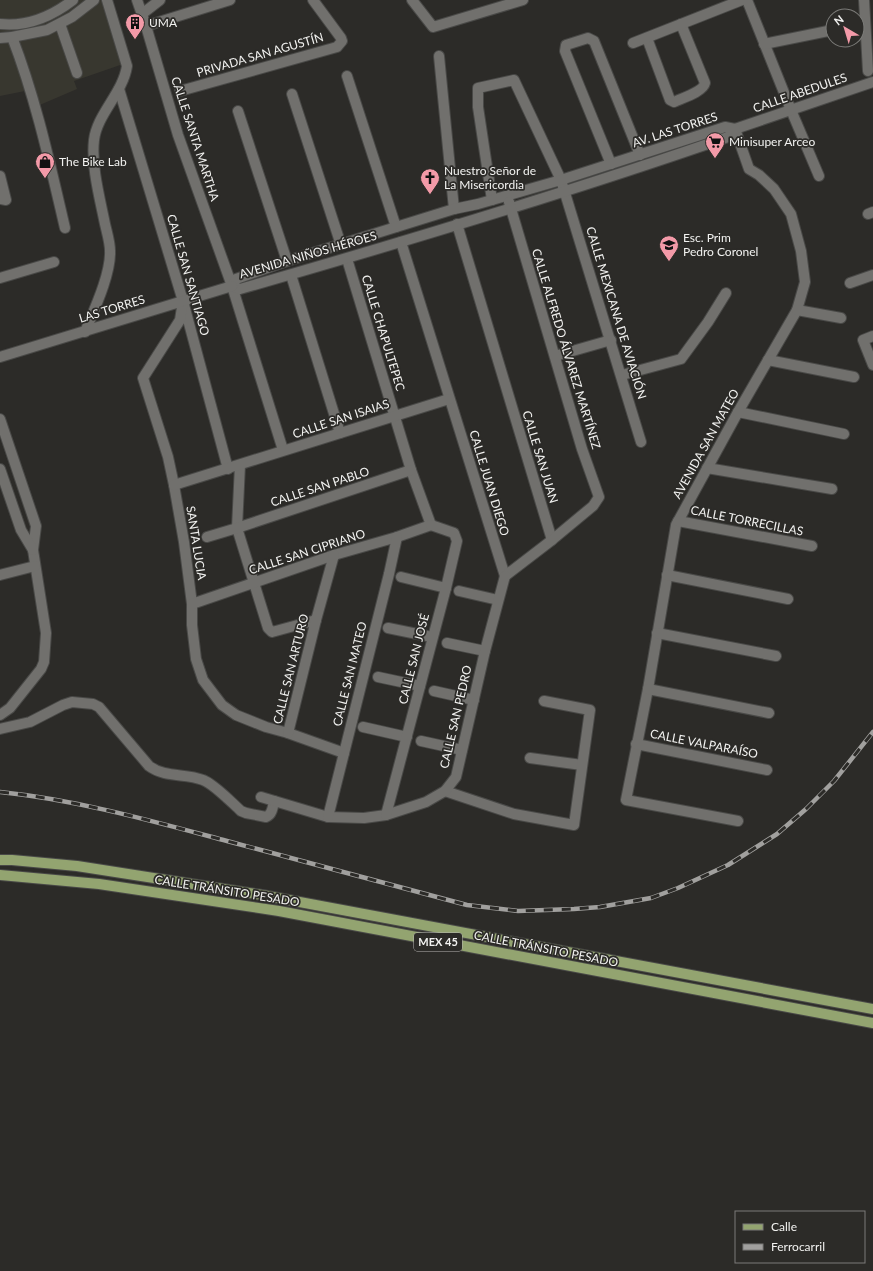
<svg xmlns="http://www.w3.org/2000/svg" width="873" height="1271" viewBox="0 0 873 1271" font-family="Lato,sans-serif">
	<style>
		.built { fill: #38372f }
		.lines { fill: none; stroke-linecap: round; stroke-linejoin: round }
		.minor-casing { stroke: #494947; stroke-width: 12 }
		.secondary-casing { stroke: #494947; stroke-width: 12 }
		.primary-casing { stroke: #494947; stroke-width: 12 }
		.minor { stroke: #71706d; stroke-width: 10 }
		.secondary { stroke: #71706d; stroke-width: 10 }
		.primary { stroke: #93a470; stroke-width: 10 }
		.rail-casing { stroke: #a1a09e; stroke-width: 4.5 }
		.rail { stroke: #2c2b28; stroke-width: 3; stroke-dasharray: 9; stroke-linecap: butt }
		.labels { text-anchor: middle; stroke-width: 3.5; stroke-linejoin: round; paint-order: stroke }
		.shield { fill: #2c2b28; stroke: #b7b6b4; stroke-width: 1 }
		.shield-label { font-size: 11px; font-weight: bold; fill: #f2f2f0 }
		.poi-label { font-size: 12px; fill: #f2f2f0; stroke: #2c2b28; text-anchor: start }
		.street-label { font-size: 12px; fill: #f2f2f0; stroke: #2c2b28 }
	</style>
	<rect width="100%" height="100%" fill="#2c2b28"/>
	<path class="built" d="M 0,0 L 107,0 L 126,63 L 74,81 L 77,89 L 35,107 L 30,90 L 0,96 Z"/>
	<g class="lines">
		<g class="minor-casing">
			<g id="minor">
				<path d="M 137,0 L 146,26 L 178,135 L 232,286 L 283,450"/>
				<path d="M 412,0 L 433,27 L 523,0"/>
				<path d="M 747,0 L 791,110 L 819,176"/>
				<path d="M 864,0 L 868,71"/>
				<path d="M 142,14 L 160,0"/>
				<path d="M 60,24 L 77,73"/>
				<path d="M 146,26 L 230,0"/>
				<path d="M 12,37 C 36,99 50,164 65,228"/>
				<path d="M 647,38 L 670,100 L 674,102 C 682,98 703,92 705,83 L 681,24"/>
				<path d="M 633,43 L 742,0"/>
				<path d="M 764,44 L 833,30"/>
				<path d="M 439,56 L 454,209"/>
				<path d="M 347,76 L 396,227"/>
				<path d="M 119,89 L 183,301 L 228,469"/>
				<path d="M 180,91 L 337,47 L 342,41 L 341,38 L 313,0"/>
				<path d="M 292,94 L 341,245"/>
				<path d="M 238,111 L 287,261"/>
				<path d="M 735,129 L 749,169 L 759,175 L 774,189 L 791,214 L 801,251 L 805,282 L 797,310 L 738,412 L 676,525 L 648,689 L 626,800 L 738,821"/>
				<path d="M 611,164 L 565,51 L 566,45 L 588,38 L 594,41 L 640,155"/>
				<path d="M 0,176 L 6,200 L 0,199"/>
				<path d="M 492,200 L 478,107 L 478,88 L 514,80 L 561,180 L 641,442"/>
				<path d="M 868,214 L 873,212"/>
				<path d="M 457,224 L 552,540"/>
				<path d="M 401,242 L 505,576"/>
				<path d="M 347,259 L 411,470 L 431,525"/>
				<path d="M 291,275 L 340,433"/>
				<path d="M 0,278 L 54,262"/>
				<path d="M 850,283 L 873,275"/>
				<path d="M 232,286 L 240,289 C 404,242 567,193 728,137 L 735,129 L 873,82"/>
				<path d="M 232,286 L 236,279 L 287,261 L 454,209 L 478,204 L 561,180 L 725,127 L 735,129"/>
				<path d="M 183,301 L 180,320 L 143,378 L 168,457 L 174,485 L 184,542 L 192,604 L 192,625 L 196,659 L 203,680 L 222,705 L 236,715 L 266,727 L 288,733 L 344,753"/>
				<path d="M 797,310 L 841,318"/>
				<path d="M 85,332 C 94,310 111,274 110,251 C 110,242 107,233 105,224 C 100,199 91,166 94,140 C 97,114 123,93 127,66 L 107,0"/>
				<path d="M 873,336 L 863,340 L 873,365"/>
				<path d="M 555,356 L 611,340"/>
				<path d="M 0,357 L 232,286"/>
				<path d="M 768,360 L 854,377"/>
				<path d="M 622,375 L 681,359 L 708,322 L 726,293"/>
				<path d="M 738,412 L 844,434"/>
				<path d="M 0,419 L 36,526 L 33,550 L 46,633 L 44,662 L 41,669 L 10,708 L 0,715"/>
				<path d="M 240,465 L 237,528 L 268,628 L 272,632 L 316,620"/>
				<path d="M 707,468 L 832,489"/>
				<path d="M 0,469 L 21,530 L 33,550"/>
				<path d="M 174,485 L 449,399"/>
				<path d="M 678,521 L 812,546"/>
				<path d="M 207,537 L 237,528 L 411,470"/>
				<path d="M 0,575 L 35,566"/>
				<path d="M 667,575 L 788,599"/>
				<path d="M 505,576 L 552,540 L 593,506 L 599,497 L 582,449 L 509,202"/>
				<path d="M 401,577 L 446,588"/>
				<path d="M 459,591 L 498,600"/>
				<path d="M 192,604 L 334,555 L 397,537 L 431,525"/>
				<path d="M 388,628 L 432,637"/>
				<path d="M 657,633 L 776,656"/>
				<path d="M 447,643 L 485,651"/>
				<path d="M 378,677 L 420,686"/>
				<path d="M 648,689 L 769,713"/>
				<path d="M 434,691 L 474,700"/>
				<path d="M 363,727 L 407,737"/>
				<path d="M 0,729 L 30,722 L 63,705 L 72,702 L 93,704 L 99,707 L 149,766 C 165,778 185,773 203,780 C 214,784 231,802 241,811 L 246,813 L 266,817 C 272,815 273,807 274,801"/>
				<path d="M 288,733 L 316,620 L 334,555"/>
				<path d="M 421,741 L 462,750"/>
				<path d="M 636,744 L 767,770"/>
				<path d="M 530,758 L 582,765"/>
				<path d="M 445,791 L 514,814 L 574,825 L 590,710 L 544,701"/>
				<path d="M 261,797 L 328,817 L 364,818 L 386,815 L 426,802 L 445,791 L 456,777 L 485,651 L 505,576"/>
				<path d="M 386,815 L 446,588 L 457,541 L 454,533 L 431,525"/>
				<path d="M 328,817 L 389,574 L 397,537"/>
			</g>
		</g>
		<g class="secondary-casing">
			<g id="secondary">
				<path d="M 0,24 C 28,27 51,17 73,0"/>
				<path d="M 0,38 L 12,37 L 47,30 L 72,17 L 94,0"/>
			</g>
		</g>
		<g class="primary-casing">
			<g id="primary">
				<path d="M 0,860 L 12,860 L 77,866 L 262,895 L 873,1009"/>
				<path d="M 0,875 L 99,884 L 279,911 L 873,1023"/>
			</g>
		</g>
		<use href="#minor" class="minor"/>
		<use href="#secondary" class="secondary"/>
		<use href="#primary" class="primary"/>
		<g class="rail-casing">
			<path id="rail" d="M 0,792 C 78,800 152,821 227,841 C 307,862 387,884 467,905 L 518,911 L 574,909 L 600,907 L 651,898 L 678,888 L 728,865 L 777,834 L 806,809 L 834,781 L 873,732"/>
		</g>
		<use href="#rail" class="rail"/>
	</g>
	<defs>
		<g id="building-pin" transform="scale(1)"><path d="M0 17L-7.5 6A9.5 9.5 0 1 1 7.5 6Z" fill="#f39aa8" stroke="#2c2b28"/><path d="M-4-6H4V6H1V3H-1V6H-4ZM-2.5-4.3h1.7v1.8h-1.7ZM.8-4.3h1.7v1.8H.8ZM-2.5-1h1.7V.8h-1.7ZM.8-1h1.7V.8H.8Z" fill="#111"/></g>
		<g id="supermarket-pin" transform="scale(1)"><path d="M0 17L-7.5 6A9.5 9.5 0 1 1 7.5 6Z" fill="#f39aa8" stroke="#2c2b28"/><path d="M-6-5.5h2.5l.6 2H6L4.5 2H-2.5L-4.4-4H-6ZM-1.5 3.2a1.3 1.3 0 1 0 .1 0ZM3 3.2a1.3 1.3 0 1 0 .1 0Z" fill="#111"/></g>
		<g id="shop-pin" transform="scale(1)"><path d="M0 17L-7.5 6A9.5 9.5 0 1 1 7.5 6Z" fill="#f39aa8" stroke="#2c2b28"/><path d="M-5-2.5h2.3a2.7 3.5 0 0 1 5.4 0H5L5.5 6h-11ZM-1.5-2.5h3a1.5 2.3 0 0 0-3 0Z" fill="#111"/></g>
		<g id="church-pin" transform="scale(1)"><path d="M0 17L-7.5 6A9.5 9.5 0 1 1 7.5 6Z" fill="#f39aa8" stroke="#2c2b28"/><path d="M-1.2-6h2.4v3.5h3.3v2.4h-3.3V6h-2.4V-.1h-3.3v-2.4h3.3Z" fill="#111"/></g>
		<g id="school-pin" transform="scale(1)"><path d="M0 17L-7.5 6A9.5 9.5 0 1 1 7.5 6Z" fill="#f39aa8" stroke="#2c2b28"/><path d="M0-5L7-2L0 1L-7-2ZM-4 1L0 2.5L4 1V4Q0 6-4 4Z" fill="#111"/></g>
	</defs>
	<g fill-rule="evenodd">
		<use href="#building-pin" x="135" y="23"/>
		<use href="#supermarket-pin" x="715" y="142"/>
		<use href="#shop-pin" x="45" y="162"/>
		<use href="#church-pin" x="430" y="178"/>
		<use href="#school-pin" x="669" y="245"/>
	</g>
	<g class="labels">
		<rect class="shield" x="414" y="933" width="48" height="18" rx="3"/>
		<g class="shield-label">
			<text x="438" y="946">MEX 45</text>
		</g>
		<g class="poi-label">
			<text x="149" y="27">UMA</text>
			<text x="729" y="146">Minisuper Arceo</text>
			<text x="59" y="166">The Bike Lab</text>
			<text x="444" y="175">Nuestro Señor de<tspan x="444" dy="14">La Misericordia</tspan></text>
			<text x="683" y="242">Esc. Prim<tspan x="683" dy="14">Pedro Coronel</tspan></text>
		</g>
		<g class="street-label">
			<text transform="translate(260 55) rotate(-16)" y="4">PRIVADA SAN AGUSTÍN</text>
			<text transform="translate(800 93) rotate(-19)" y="4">CALLE ABEDULES</text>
			<text transform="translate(675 130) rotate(-18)" y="4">AV. LAS TORRES</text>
			<text transform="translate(195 139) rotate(72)" y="4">CALLE SANTA MARTHA</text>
			<text transform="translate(308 255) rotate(-16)" y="4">AVENIDA NIÑOS HÉROES</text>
			<text transform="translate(188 275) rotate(74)" y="4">CALLE SAN SANTIAGO</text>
			<text transform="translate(112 309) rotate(-17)" y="4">LAS TORRES</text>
			<text transform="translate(616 313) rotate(73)" y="4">CALLE MEXICANA DE AVIACIÓN</text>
			<text transform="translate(383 333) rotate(73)" y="4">CALLE CHAPULTEPEC</text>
			<text transform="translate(566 349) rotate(73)" y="4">CALLE ALFREDO ÁLVAREZ MARTÍNEZ</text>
			<text transform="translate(341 419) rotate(-18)" y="4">CALLE SAN ISAIAS</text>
			<text transform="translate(706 444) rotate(-61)" y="4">AVENIDA SAN MATEO</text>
			<text transform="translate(540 457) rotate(73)" y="4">CALLE SAN JUAN</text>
			<text transform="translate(489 483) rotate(73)" y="4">CALLE JUAN DIEGO</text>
			<text transform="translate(320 487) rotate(-18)" y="4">CALLE SAN PABLO</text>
			<text transform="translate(747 521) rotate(11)" y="4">CALLE TORRECILLAS</text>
			<text transform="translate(196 543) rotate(81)" y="4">SANTA LUCIA</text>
			<text transform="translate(307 552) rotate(-18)" y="4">CALLE SAN CIPRIANO</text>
			<text transform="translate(414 659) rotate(-76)" y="4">CALLE SAN JOSÉ</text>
			<text transform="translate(291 669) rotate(-76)" y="4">CALLE SAN ARTURO</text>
			<text transform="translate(350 674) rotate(-76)" y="4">CALLE SAN MATEO</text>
			<text transform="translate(456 717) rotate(-77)" y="4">CALLE SAN PEDRO</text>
			<text transform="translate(704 744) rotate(11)" y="4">CALLE VALPARAÍSO</text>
			<text transform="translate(227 891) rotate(9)" y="4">CALLE TRÁNSITO PESADO</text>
			<text transform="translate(546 949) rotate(11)" y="4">CALLE TRÁNSITO PESADO</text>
		</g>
	</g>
	<rect x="735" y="1211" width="130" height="52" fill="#2c2b28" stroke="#7b7b78"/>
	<rect x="743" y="1224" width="20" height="6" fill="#93a470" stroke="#7b7b78"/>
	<text x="771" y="1231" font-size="12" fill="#f2f2f0">Calle</text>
	<rect x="743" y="1244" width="20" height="6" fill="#a1a09e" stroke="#7b7b78"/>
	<text x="771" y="1251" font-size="12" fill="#f2f2f0">Ferrocarril</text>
	<g transform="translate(845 28) rotate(322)"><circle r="19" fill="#2c2b28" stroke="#7b7b78"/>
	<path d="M0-3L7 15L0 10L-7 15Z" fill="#f39aa8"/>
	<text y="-6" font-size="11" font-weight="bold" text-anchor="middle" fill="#f2f2f0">N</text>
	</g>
</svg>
